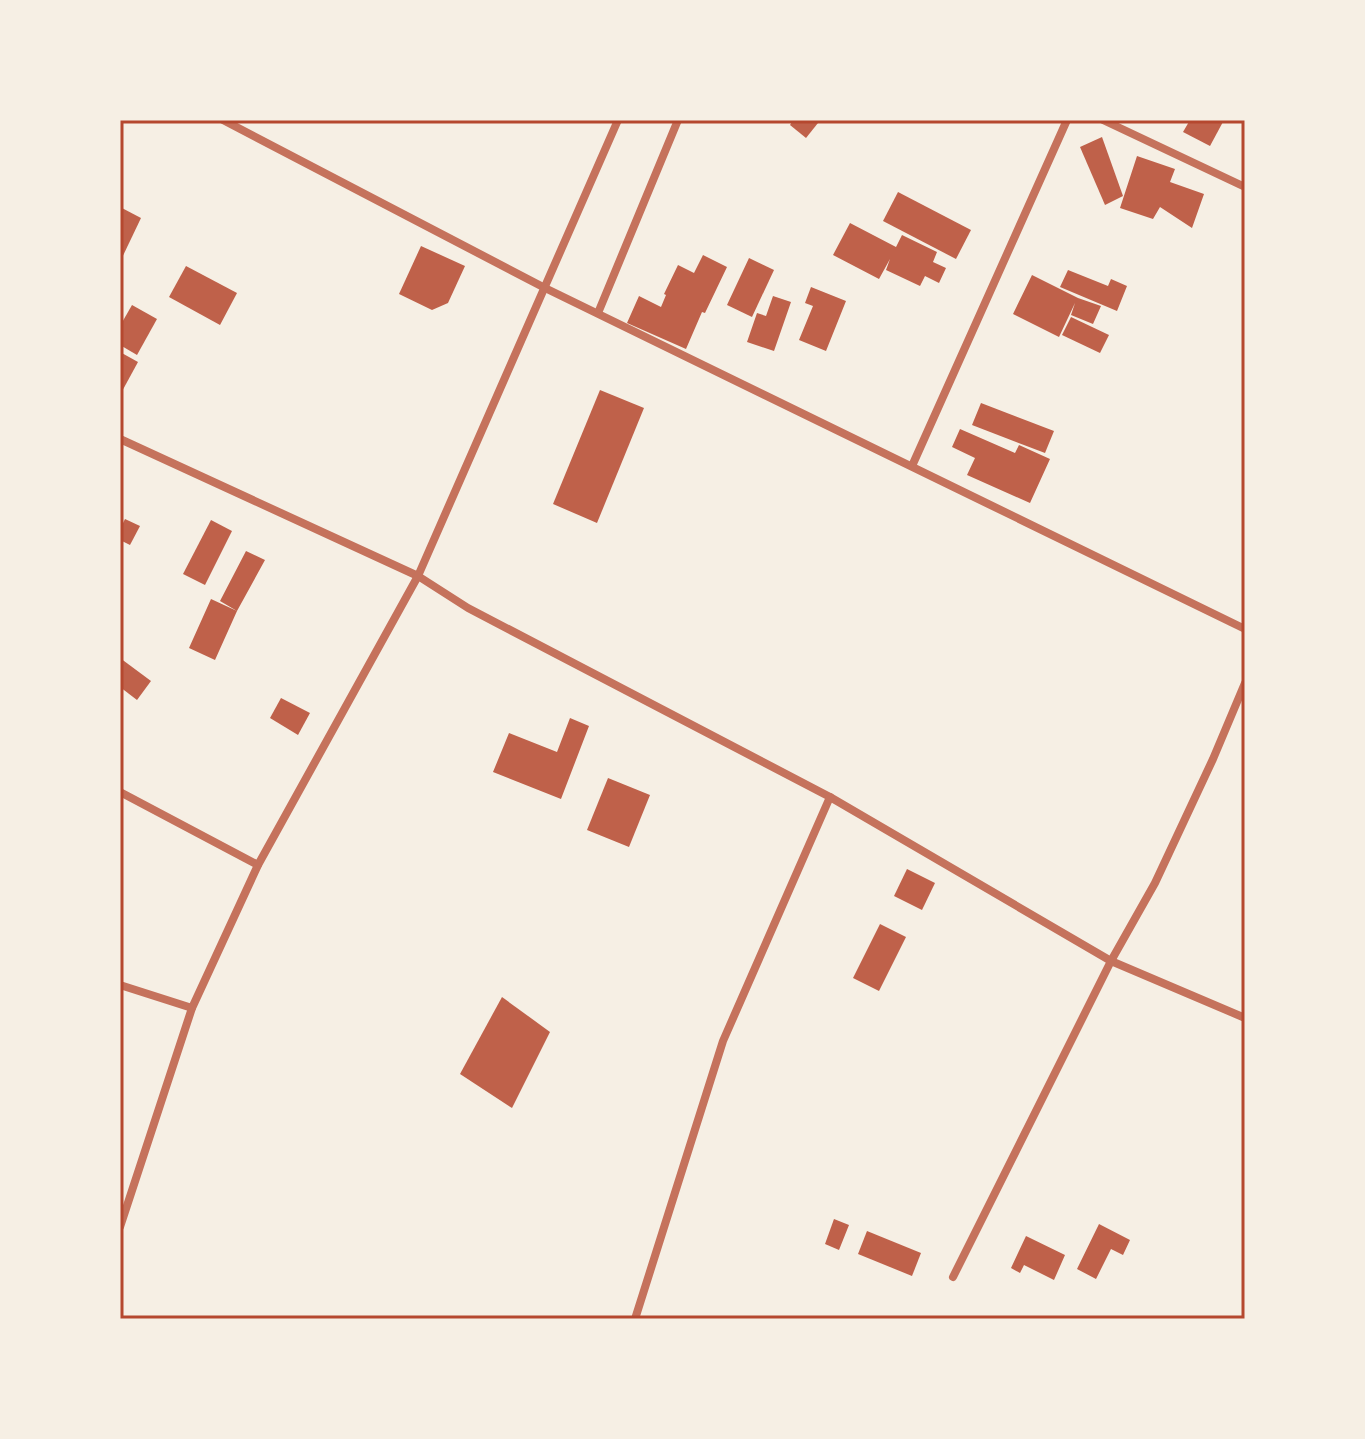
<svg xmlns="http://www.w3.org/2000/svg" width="1365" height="1439" viewBox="0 0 1365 1439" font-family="'Sofia Sans Condensed',sans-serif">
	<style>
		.building { fill: #bf614a }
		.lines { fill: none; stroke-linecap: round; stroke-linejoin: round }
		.minor { stroke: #c5725c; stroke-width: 8 }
		.neatline { fill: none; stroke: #b5482f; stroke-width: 3 }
	</style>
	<rect width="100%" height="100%" fill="#f6efe4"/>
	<g class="building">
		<path d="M 793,120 L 815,120 L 818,123 L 806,138 L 790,125 Z"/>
		<path d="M 1190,120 L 1224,120 L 1210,146 L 1183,132 Z"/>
		<path d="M 1102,137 L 1123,196 L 1105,205 L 1080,147 Z"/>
		<path d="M 1137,156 L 1175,169 L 1170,182 L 1204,194 L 1192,228 L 1160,207 L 1153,219 L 1120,208 Z"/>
		<path d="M 898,192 L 971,230 L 956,259 L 883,221 Z"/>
		<path d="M 120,207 L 141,218 L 120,262 Z"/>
		<path d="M 850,223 L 896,247 L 902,235 L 937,252 L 933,262 L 946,268 L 939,283 L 925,276 L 920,286 L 886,270 L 890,259 L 879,279 L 833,255 Z"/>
		<path d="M 421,246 L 465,266 L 448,303 L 432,310 L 399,294 Z"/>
		<path d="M 703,255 L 727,267 L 705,313 L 702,312 L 686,349 L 627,323 L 639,296 L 661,307 L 666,295 L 664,294 L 678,265 L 694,273 Z"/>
		<path d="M 749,258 L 774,270 L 752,317 L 727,305 Z"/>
		<path d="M 186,266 L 237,293 L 220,325 L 169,297 Z"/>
		<path d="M 1068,270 L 1108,286 L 1111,279 L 1127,286 L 1117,311 L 1060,287 Z"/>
		<path d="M 1032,275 L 1078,298 L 1101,306 L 1093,324 L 1071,315 L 1075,303 L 1059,337 L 1013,314 Z"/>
		<path d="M 811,287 L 846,301 L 826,351 L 799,340 L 813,306 L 805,303 Z"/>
		<path d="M 773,296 L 791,302 L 774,351 L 747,342 L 757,313 L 766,316 Z"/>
		<path d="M 132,305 L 157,319 L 137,355 L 120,345 L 120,326 Z"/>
		<path d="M 1071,317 L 1109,335 L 1100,353 L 1062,335 Z"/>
		<path d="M 120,352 L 138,362 L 120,395 Z"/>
		<path d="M 600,390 L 644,408 L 597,523 L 553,504 Z"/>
		<path d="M 981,403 L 1054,431 L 1045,453 L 972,425 Z"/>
		<path d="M 960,429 L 1015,453 L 1019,445 L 1050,459 L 1030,503 L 967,475 L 975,458 L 952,447 Z"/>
		<path d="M 125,519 L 140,526 L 130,545 L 120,540 L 120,529 Z"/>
		<path d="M 211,520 L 232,531 L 205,585 L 183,574 Z"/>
		<path d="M 246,551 L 265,560 L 237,611 L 215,660 L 189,648 L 211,599 L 237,611 L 220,601 Z"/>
		<path d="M 120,658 L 151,681 L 137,700 L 120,687 Z"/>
		<path d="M 281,698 L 310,713 L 298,735 L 270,718 Z"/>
		<path d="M 570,718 L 589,726 L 561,799 L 493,772 L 509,733 L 557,752 Z"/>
		<path d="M 608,778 L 650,795 L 629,847 L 587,830 Z"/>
		<path d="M 907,869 L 935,883 L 922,910 L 894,896 Z"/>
		<path d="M 880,924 L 906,937 L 879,991 L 853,978 Z"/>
		<path d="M 502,997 L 550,1032 L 512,1108 L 460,1074 Z"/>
		<path d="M 834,1219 L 849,1225 L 839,1250 L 825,1244 Z"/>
		<path d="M 1099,1224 L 1130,1240 L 1123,1255 L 1111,1249 L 1096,1279 L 1077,1269 Z"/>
		<path d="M 867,1231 L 921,1253 L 912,1276 L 858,1254 Z"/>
		<path d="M 1026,1236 L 1065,1255 L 1054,1280 L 1024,1265 L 1020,1273 L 1011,1268 Z"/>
	</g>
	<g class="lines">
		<g class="minor">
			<path d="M 223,120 L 545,288 L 1245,629"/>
			<path d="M 1103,120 L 1245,187"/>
			<path d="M 598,313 L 678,120"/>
			<path d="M 120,439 L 418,576 L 468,608 L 830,797 L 1111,961 L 1245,1018"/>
			<path d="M 912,466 L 1067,120"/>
			<path d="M 120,792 L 258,865"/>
			<path d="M 120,985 L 192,1008"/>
			<path d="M 120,1227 L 192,1008 L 258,865 L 418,576 L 618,120"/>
			<path d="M 953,1277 L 1111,961 L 1155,883 L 1213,759 L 1245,683"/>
			<path d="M 635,1319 L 723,1041 L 830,797"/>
		</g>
	</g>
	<rect width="1365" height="1439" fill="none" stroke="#f6efe4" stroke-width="244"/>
	<rect x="122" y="122" width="1121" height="1195" class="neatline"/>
</svg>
